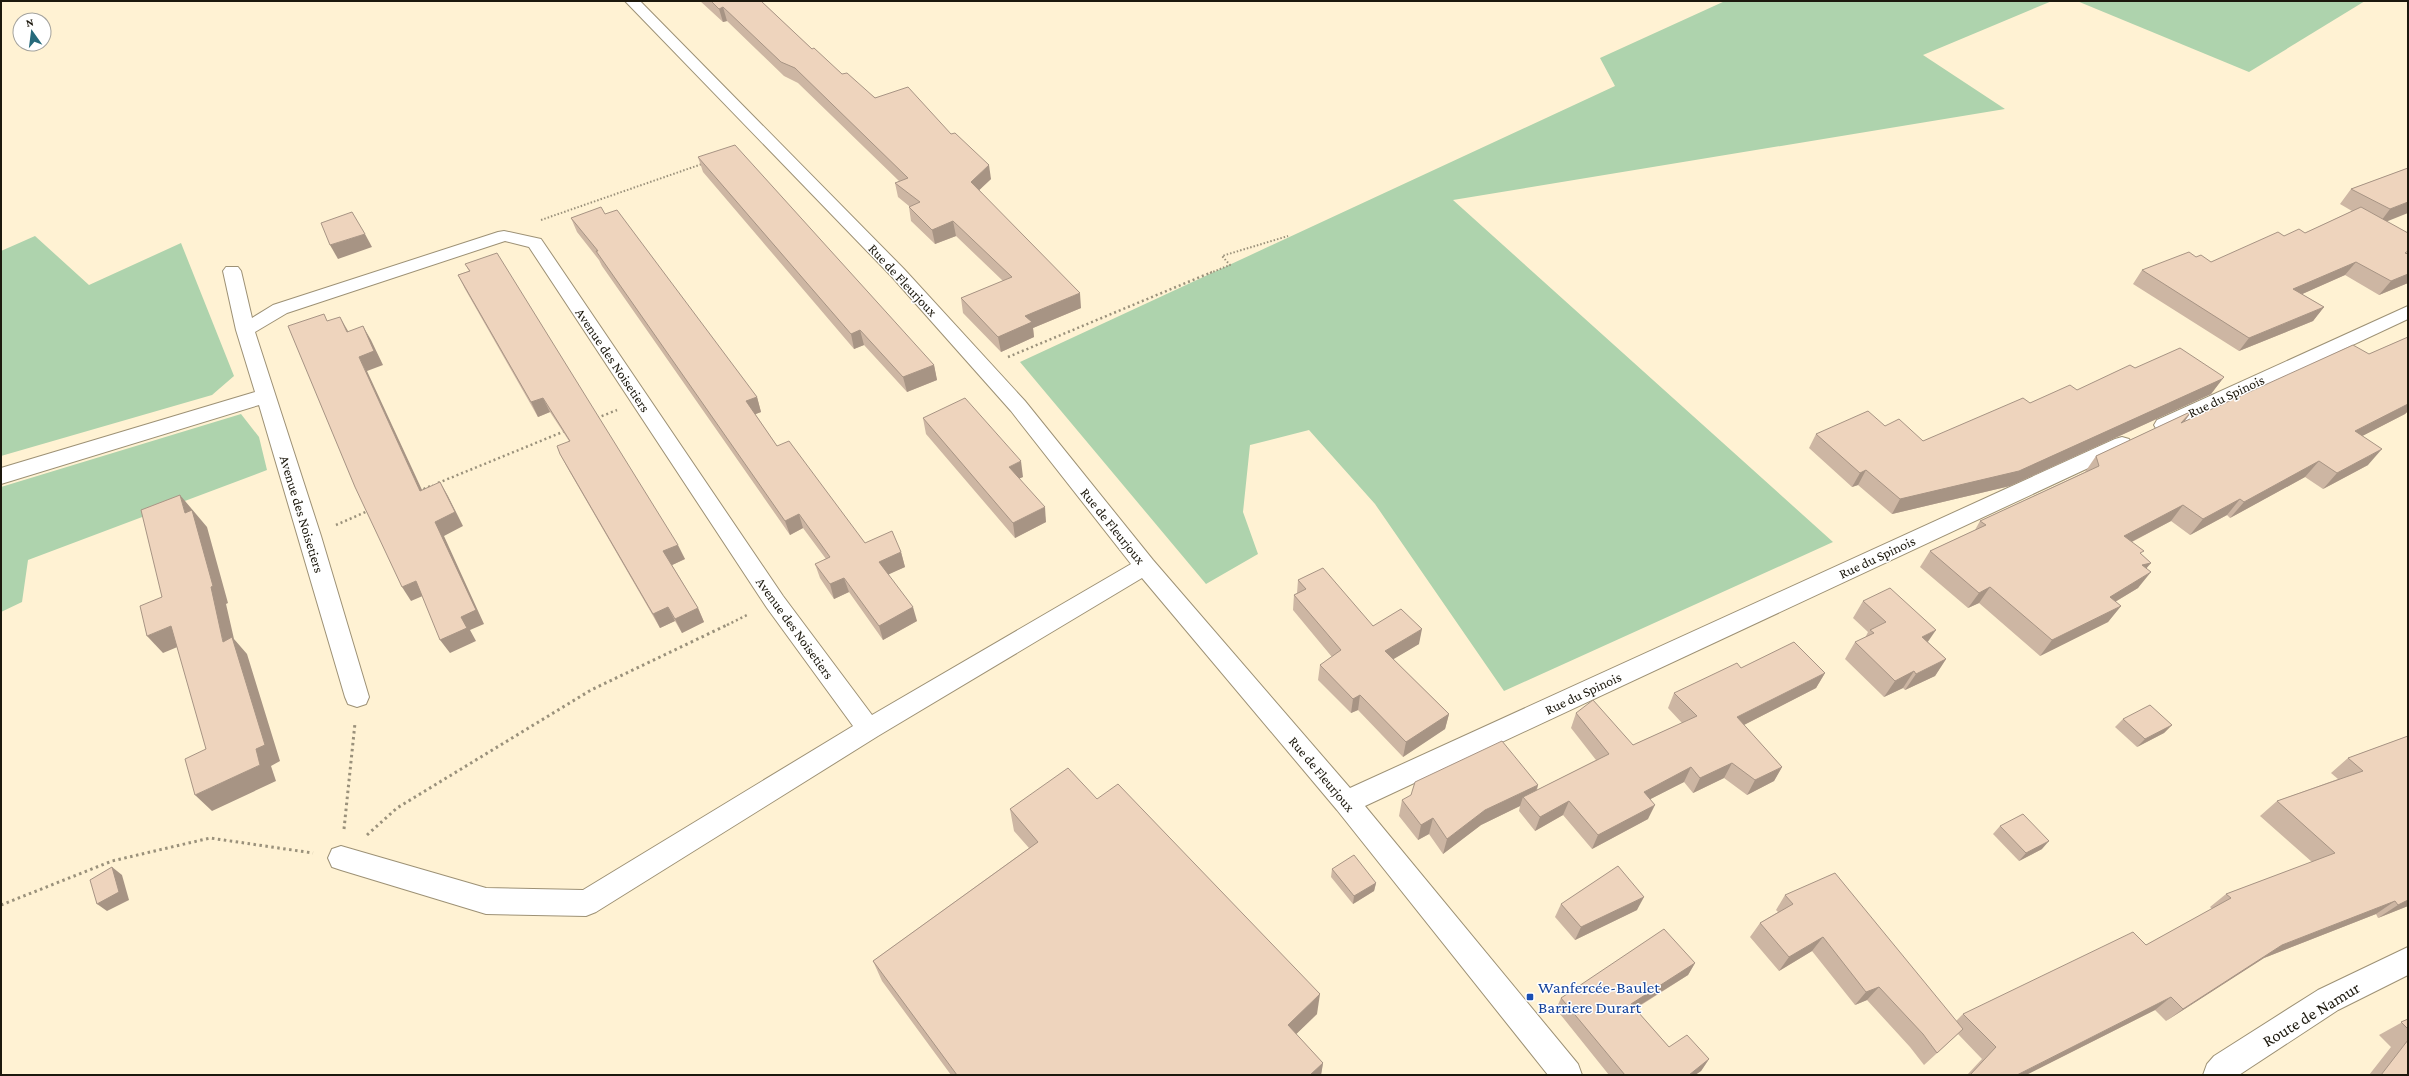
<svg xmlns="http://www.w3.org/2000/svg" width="2409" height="1076" viewBox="0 0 2409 1076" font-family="'Crimson Pro',serif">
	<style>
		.green { fill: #aed3ad }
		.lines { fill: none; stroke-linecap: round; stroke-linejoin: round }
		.minor-casing { stroke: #9d9175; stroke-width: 2 }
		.major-casing { stroke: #9d9175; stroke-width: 2 }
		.path-far2 { stroke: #9a917b; stroke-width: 2; stroke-dasharray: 1.5 2; stroke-linecap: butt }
		.path-far1 { stroke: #9a917b; stroke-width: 2.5; stroke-dasharray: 2 3; stroke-linecap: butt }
		.path { stroke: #9a917b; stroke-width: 3; stroke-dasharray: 2.5 3.5; stroke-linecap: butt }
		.minor { fill: #fff; fill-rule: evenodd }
		.major { fill: #fff; fill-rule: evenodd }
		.wall { fill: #cdb6a3 }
		.shaded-wall { fill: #a79484 }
		.building { fill: #eed4bd; stroke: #a79484 }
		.transit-dot { fill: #1a4fb4; stroke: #fff; stroke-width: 1.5 }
		.labels { text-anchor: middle; stroke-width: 3; stroke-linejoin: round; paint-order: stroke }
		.street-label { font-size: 14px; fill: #1c180d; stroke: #fff }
		.near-transit-label { font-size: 17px; fill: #164399; stroke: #fff; text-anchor: start }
		.near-street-label { font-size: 17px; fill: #1c180d; stroke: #fff }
	</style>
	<rect width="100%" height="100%" fill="#fff2d3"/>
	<g class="green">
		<path d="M 1725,1 L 2052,1 L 1923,55 L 2005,109 L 1453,200 L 1833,542 L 1504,691 L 1375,504 L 1309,430 L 1250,445 L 1243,512 L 1258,554 L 1206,584 L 1020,362 L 1615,86 L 1600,58 Z"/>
		<path d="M 2077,1 L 2365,1 L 2249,72 Z"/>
		<path d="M 35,236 L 89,285 L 181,243 L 234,376 L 212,395 L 1,456 L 1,251 Z"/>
		<path d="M 241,414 L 259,437 L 267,470 L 28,560 L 22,602 L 1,612 L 1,487 Z"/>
	</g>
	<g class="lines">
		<g class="minor-casing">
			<g id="minor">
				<path d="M 625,1 L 640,1 L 904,269 L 1025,401 L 1153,560 L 1350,788 L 2115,439 L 2122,437 L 2129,439 L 2132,444 L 2129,449 L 1365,806 L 1578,1064 L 1582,1075 L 1548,1075 L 1337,810 L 1142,578 L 878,736 L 596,912 L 586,916 L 486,914 L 341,870 L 332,867 L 328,858 L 332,849 L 341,846 L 486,888 L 583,890 L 853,726 L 767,608 L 529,247 L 505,241 L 287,313 L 255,332 L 321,536 L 369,697 L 366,704 L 357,707 L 348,704 L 345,697 L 259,405 L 1,484 L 1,468 L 255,392 L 236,330 L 223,271 L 226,267 L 238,267 L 241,271 L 252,318 L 273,305 L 498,232 L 504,231 L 541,239 L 783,596 L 872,715 L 1131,564 L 1011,411 L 892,277 Z"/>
				<path d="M 2408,306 L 2408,319 L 2171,430 L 2164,432 L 2157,430 L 2154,425 L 2157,420 Z"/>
			</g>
		</g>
		<g class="major-casing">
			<path id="major" d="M 2408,947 L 2408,975 L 2338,1010 L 2239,1075 L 2203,1075 L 2207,1064 L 2214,1056 L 2318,990 Z"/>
		</g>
		<g class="path-far2">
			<path d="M 541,220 L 702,164"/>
			<path d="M 1210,273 L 1230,265 L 1222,256 L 1288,236"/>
		</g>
		<g class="path-far1">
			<path d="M 1008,357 L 1212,272"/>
			<path d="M 597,418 L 617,410"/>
			<path d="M 438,483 L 565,431"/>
			<path d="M 419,491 L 433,485"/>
			<path d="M 336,525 L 368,511"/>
			<path d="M 727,625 L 749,614"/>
		</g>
		<g class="path">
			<path d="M 344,829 L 355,723"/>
			<path d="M 367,835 L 397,808 L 591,690 L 729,624"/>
			<path d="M 1,905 L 112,861 L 210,838 L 313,853"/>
		</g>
		<use href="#minor" class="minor"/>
		<use href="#major" class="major"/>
	</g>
	<g class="wall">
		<path d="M 700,1 L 761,1 L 812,49 L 842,74 L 991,179 L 979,190 L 1081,308 L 1033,328 L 1034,337 L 1001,352 L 963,313 L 961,298 L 1003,281 L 956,236 L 935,244 L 911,221 L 909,207 L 909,206 L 898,197 L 895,183 L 899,181 L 798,83 L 784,76 L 727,21 L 723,22 Z"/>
		<path d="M 698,157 L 934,365 L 937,380 L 907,392 L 864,345 L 854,349 L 703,172 Z"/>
		<path d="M 2408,168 L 2387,221 L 2408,283 L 2379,295 L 2345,275 L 2302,294 L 2324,307 L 2313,321 L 2239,351 L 2133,284 L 2142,270 L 2196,257 L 2211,262 L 2284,236 L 2305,233 L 2352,211 L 2340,204 L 2351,189 Z"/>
		<path d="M 605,214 L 757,397 L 761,412 L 755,414 L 777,446 L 865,543 L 901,552 L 905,567 L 888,574 L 917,621 L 883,640 L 849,592 L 834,599 L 820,578 L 815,564 L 826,559 L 803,528 L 790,535 L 602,266 L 599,260 L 577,232 L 571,218 Z"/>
		<path d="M 465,264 L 685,559 L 672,565 L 698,608 L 704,622 L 682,633 L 675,621 L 660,628 L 568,469 L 560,454 L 569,441 L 550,412 L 538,417 L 465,289 L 458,275 L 469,271 Z"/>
		<path d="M 2408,337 L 2408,411 L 2405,414 L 2362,436 L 2368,465 L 2323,489 L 2305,477 L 2230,518 L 2227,515 L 2190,535 L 2171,521 L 2132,542 L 2141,554 L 2151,563 L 2146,568 L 2138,588 L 2115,602 L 2121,606 L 2108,622 L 2040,656 L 1979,603 L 1968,608 L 1920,567 L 1930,551 L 1975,530 L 1980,521 L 2085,472 L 2096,456 L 2192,411 L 2185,421 L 2369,354 Z"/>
		<path d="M 2135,368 L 2224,377 L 2211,394 L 2010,486 L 1892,514 L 1858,485 L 1852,487 L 1809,448 L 1816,434 L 1885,426 L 1923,441 L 2030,403 L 2077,390 Z"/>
		<path d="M 923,418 L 1023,477 L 1019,478 L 1046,522 L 1015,538 L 926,434 Z"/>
		<path d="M 1298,580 L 1373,626 L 1419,644 L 1393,659 L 1449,714 L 1445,729 L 1403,757 L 1358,710 L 1351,713 L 1318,680 L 1320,665 L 1332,657 L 1293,610 L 1294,595 L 1297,593 Z"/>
		<path d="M 1863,601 L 1928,642 L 1946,659 L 1935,676 L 1905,690 L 1903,688 L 1884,697 L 1845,659 L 1855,642 L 1865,638 L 1868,632 L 1853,618 Z"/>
		<path d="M 1741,668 L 1825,673 L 1816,688 L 1744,725 L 1782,767 L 1774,781 L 1747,795 L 1724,778 L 1693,793 L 1684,782 L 1650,799 L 1648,819 L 1592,849 L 1563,815 L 1535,831 L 1519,811 L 1520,806 L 1481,825 L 1443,854 L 1429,834 L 1418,840 L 1399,816 L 1402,800 L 1538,785 L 1537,790 L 1596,760 L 1571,728 L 1576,713 L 1633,745 L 1682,723 L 1668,708 L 1674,693 Z"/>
		<path d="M 2123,719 L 2172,725 L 2164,733 L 2137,747 L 2115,727 Z"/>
		<path d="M 2408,736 L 2408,906 L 2378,918 L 2376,914 L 2264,958 L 2166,1021 L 2155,1010 L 2026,1075 L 1967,1075 L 1982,1059 L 1958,1034 L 1924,1065 L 1910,1047 L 1867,1000 L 1855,1005 L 1812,951 L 1779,971 L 1750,937 L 1760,923 L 1778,912 L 1776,910 L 1785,895 L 1956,1021 L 1963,1014 L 2146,945 L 2212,909 L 2210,907 L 2226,894 L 2312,862 L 2260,816 L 2277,801 L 2338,779 L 2331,773 L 2348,758 Z"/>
		<path d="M 1097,799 L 1317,1014 L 1296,1034 L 1323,1063 L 1321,1075 L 951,1075 L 882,981 L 873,961 L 1029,848 L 1014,831 L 1010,809 Z"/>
		<path d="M 2000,826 L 2042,849 L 2019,861 L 1993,834 Z"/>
		<path d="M 1332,869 L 1376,883 L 1374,891 L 1353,904 L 1331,877 Z"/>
		<path d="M 1561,904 L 1637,910 L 1575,940 L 1555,917 Z"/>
		<path d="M 1695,963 L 1688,975 L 1635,1009 L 1669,1047 L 1709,1059 L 1701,1071 L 1695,1075 L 1609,1075 L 1556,1009 L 1561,998 Z"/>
		<path d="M 2408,1019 L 2408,1075 L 2369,1075 L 2391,1047 L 2379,1035 Z"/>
	</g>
	<g class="shaded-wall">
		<path d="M 723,7 L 727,21 L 723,22 L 719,9 Z"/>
		<path d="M 989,165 L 991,179 L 973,196 L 971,182 Z"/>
		<path d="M 2408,202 L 2408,213 L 2378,225 L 2390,209 Z"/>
		<path d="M 953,221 L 956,236 L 935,244 L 932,230 Z"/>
		<path d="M 365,234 L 372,247 L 338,259 L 330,245 Z"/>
		<path d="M 2356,262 L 2345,275 L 2282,303 L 2293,289 Z"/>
		<path d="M 2408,274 L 2408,283 L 2379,295 L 2391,281 Z"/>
		<path d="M 1080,293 L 1081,308 L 1033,328 L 1034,337 L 1001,352 L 998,337 L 1025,316 Z"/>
		<path d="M 2324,307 L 2313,321 L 2239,351 L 2249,338 Z"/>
		<path d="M 340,317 L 348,331 L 356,346 L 347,332 Z"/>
		<path d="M 363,326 L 371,340 L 383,365 L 367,371 L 429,505 L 420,491 L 359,357 Z"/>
		<path d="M 860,330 L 864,345 L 854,349 L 851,334 Z"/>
		<path d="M 934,365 L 937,380 L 907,392 L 903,377 Z"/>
		<path d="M 2224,377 L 2211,394 L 2010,486 L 1892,514 L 1900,499 Z"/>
		<path d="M 757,397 L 761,412 L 751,416 L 746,401 Z"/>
		<path d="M 543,398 L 550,412 L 538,417 L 531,402 Z"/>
		<path d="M 2408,404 L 2408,411 L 2405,414 L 2341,447 L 2355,431 Z"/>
		<path d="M 2192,411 L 2180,427 L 2181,423 Z"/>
		<path d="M 2382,449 L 2368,465 L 2323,489 L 2337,473 Z"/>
		<path d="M 1021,461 L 1023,477 L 1011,482 L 1009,467 Z"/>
		<path d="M 2319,461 L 2305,477 L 2230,518 L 2244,502 Z"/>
		<path d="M 1866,470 L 1858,485 L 1852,487 L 1860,473 Z"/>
		<path d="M 440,482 L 448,496 L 463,526 L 444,536 L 484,624 L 470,630 L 476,641 L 450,653 L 440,640 L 461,617 L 435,522 Z"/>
		<path d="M 180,495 L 207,527 L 228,603 L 226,604 L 234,639 L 247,654 L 280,761 L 271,766 L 276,781 L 212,811 L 195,795 L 260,765 L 185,513 Z"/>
		<path d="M 2240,499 L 2227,515 L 2190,535 L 2203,519 Z"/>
		<path d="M 2183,505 L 2171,521 L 2112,552 L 2124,536 Z"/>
		<path d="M 1045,507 L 1046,522 L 1015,538 L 1013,523 Z"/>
		<path d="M 799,514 L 803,528 L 790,535 L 785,521 Z"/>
		<path d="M 678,545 L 685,559 L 670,566 L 663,551 Z"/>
		<path d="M 901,552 L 905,567 L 883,577 L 879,562 Z"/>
		<path d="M 2151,563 L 2138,578 L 2142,565 Z"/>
		<path d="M 2151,572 L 2138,588 L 2098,612 L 2110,597 Z"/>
		<path d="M 844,578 L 849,592 L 834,599 L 830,584 Z"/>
		<path d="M 416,581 L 425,595 L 411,601 L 402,587 Z"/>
		<path d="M 1990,587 L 1979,603 L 1968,608 L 1979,593 Z"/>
		<path d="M 2121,606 L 2108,622 L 2040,656 L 2052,640 Z"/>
		<path d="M 668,607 L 675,621 L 660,628 L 653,614 Z"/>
		<path d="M 913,607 L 917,621 L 883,640 L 879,626 Z"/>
		<path d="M 698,608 L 704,622 L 682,633 L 675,619 Z"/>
		<path d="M 171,626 L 187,643 L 163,653 L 147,636 Z"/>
		<path d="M 1422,629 L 1419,644 L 1382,666 L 1385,651 Z"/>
		<path d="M 1936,630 L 1925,646 L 1922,637 Z"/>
		<path d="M 1946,659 L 1935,676 L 1905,690 L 1916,674 Z"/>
		<path d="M 1914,671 L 1903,688 L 1884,697 L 1895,681 Z"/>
		<path d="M 1825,673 L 1816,688 L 1730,732 L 1737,717 Z"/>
		<path d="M 1360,695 L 1358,710 L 1351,713 L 1353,699 Z"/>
		<path d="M 1449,714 L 1445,729 L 1403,757 L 1406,742 Z"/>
		<path d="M 2172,725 L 2164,733 L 2137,747 L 2145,739 Z"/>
		<path d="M 1732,763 L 1724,778 L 1693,793 L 1700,778 Z"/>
		<path d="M 1691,767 L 1684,782 L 1637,806 L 1644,792 Z"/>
		<path d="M 1782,767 L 1774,781 L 1747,795 L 1755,780 Z"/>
		<path d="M 1538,785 L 1533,800 L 1523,797 L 1520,806 L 1481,825 L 1443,854 L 1447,839 L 1485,810 Z"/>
		<path d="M 1569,801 L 1563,815 L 1535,831 L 1540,817 Z"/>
		<path d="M 1655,805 L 1648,819 L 1592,849 L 1598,835 Z"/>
		<path d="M 1433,818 L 1429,834 L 1418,840 L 1421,825 Z"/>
		<path d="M 2049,841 L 2042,849 L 2019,861 L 2026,853 Z"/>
		<path d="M 112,867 L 122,875 L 129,900 L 107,911 L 97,904 Z"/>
		<path d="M 1376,883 L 1374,891 L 1353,904 L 1354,896 Z"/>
		<path d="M 1644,897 L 1637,910 L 1575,940 L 1581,927 Z"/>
		<path d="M 2408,900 L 2408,906 L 2378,918 L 2398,905 Z"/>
		<path d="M 2395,901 L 2376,914 L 2264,958 L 2166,1021 L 2183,1009 L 2282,945 Z"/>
		<path d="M 1823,937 L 1812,951 L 1779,971 L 1789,957 Z"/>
		<path d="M 1695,963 L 1688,975 L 1624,1015 L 1631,1004 Z"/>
		<path d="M 1879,987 L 1867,1000 L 1855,1005 L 1866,992 Z"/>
		<path d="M 1320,994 L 1317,1014 L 1286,1044 L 1288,1025 Z"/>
		<path d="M 2171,997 L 2155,1010 L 2026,1075 L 2017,1075 Z"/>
		<path d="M 1709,1059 L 1701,1071 L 1695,1075 L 1689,1075 Z"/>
		<path d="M 1323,1063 L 1321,1075 L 1310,1075 Z"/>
	</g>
	<g class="building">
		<path d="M 711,1 L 761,1 L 812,49 L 814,48 L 842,74 L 847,73 L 875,98 L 908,87 L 951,134 L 955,133 L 989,165 L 971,182 L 1080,293 L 1025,316 L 1032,322 L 998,337 L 961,298 L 1012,277 L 953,221 L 932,230 L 909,207 L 920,202 L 895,183 L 908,178 L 795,68 L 781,62 L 723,7 L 719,9 Z"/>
		<path d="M 735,145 L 934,365 L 903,377 L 860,330 L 851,334 L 698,157 Z"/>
		<path d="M 2408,168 L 2408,202 L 2390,209 L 2351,189 Z"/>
		<path d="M 601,207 L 605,214 L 617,210 L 757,397 L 746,401 L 777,446 L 789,441 L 865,543 L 892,531 L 901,552 L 879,562 L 913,607 L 879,626 L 844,578 L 830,584 L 815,564 L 830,557 L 799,514 L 785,521 L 596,251 L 598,251 L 571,218 Z"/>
		<path d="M 2361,207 L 2408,233 L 2408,251 L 2405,253 L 2408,254 L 2408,274 L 2391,281 L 2356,262 L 2293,289 L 2324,307 L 2249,338 L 2142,270 L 2189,252 L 2196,257 L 2201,255 L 2211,262 L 2278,232 L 2284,236 L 2299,229 L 2305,233 Z"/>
		<path d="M 352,212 L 365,234 L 330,245 L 321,223 Z"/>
		<path d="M 497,253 L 678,545 L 663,551 L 698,608 L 675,619 L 668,607 L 653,614 L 560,454 L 557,446 L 570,441 L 543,398 L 531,402 L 458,275 L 470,271 L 465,264 Z"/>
		<path d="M 324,314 L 327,321 L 340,317 L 347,332 L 363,326 L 374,351 L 359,357 L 420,491 L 440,482 L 455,512 L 435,522 L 476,610 L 461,617 L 467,628 L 440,640 L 416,581 L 402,587 L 355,487 L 288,326 Z"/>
		<path d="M 2408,337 L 2408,404 L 2355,431 L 2382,449 L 2337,473 L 2319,461 L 2244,502 L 2240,499 L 2203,519 L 2183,505 L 2124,536 L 2144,551 L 2140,553 L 2151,563 L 2142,565 L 2151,572 L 2110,597 L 2121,606 L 2052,640 L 1990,587 L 1979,593 L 1930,551 L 1986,525 L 1980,521 L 2099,466 L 2096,456 L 2192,411 L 2181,423 L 2353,345 L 2369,354 Z"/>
		<path d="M 2180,348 L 2224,377 L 2222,379 L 2019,471 L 1900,499 L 1866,470 L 1860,473 L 1816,434 L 1868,411 L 1885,426 L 1899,419 L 1923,441 L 2023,398 L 2030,403 L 2070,385 L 2077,390 L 2130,365 L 2135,368 Z"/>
		<path d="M 965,398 L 1021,461 L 1009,467 L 1045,507 L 1013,523 L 923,418 Z"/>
		<path d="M 180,495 L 185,513 L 192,510 L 213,586 L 211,587 L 223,642 L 232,637 L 265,745 L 256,749 L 260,765 L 195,795 L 185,759 L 206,749 L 171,626 L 147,636 L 140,606 L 162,597 L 141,510 Z"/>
		<path d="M 1323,568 L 1373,626 L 1401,609 L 1422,629 L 1385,651 L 1449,714 L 1406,742 L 1360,695 L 1353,699 L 1320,665 L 1341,650 L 1294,595 L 1306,589 L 1298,580 Z"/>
		<path d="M 1890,588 L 1936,630 L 1922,637 L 1946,659 L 1916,674 L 1914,671 L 1895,681 L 1855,642 L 1874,633 L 1870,630 L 1886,622 L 1863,601 Z"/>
		<path d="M 1794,642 L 1825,673 L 1737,717 L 1782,767 L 1755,780 L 1732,763 L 1700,778 L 1691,767 L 1644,792 L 1655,805 L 1598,835 L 1569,801 L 1540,817 L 1523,797 L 1609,754 L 1576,713 L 1593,700 L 1633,745 L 1697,716 L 1674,693 L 1737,663 L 1741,668 Z"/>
		<path d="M 2150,705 L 2172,725 L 2145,739 L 2123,719 Z"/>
		<path d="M 2408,736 L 2408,900 L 2398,905 L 2395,901 L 2282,945 L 2183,1009 L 2171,997 L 2017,1075 L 1970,1075 L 1996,1047 L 1963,1014 L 2133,932 L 2146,945 L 2231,898 L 2226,894 L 2335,853 L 2277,801 L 2363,771 L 2348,758 Z"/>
		<path d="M 1502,741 L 1538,785 L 1485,810 L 1447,839 L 1433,818 L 1421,825 L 1402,800 L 1411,795 L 1415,782 Z"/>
		<path d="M 1068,768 L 1097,799 L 1118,784 L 1320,994 L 1288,1025 L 1323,1063 L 1310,1075 L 957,1075 L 873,961 L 1038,842 L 1010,809 Z"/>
		<path d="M 2023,814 L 2049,841 L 2026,853 L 2000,826 Z"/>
		<path d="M 1354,855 L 1376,883 L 1354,896 L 1332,869 Z"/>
		<path d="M 1618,866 L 1644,897 L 1581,927 L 1561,904 Z"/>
		<path d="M 112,867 L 119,892 L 97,904 L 90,880 Z"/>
		<path d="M 1835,873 L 1963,1029 L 1937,1053 L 1923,1034 L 1879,987 L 1866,992 L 1823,937 L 1789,957 L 1760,923 L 1793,904 L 1785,895 Z"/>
		<path d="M 1664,929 L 1695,963 L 1631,1004 L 1669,1047 L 1687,1035 L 1709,1059 L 1689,1075 L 1625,1075 L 1561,998 Z"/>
		<path d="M 2408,1019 L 2408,1029 L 2401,1022 Z"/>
		<path d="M 2408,1040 L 2408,1075 L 2381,1075 Z"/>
	</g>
	<rect class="transit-dot" x="1526" y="993" width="8" height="8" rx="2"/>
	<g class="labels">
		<g class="street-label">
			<text transform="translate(903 280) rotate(47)" y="5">Rue de Fleurjoux</text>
			<text transform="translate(613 360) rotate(56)" y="5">Avenue des Noisetiers</text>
			<text transform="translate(2226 396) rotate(-25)" y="5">Rue du Spinois</text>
			<text transform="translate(302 514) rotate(73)" y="5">Avenue des Noisetiers</text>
			<text transform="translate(1113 526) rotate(51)" y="5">Rue de Fleurjoux</text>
			<text transform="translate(1877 557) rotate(-25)" y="5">Rue du Spinois</text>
			<text transform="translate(795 628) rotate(54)" y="5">Avenue des Noisetiers</text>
			<text transform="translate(1583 693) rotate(-25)" y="5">Rue du Spinois</text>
			<text transform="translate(1322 774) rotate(50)" y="5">Rue de Fleurjoux</text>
		</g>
		<g class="near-transit-label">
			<text x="1538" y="993">Wanfercée-Baulet<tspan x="1538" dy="20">Barriere Durart</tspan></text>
		</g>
		<g class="near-street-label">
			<text transform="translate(2311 1014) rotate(-31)" y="6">Route de Namur</text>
		</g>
	</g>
	<rect width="2409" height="1076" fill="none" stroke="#1c180d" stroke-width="4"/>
	<g transform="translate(32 32) rotate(346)"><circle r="19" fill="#ffffff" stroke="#a4a39e"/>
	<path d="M0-3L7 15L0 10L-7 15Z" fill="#266a7b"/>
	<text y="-6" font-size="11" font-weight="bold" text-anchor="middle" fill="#1c180d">N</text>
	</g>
</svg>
